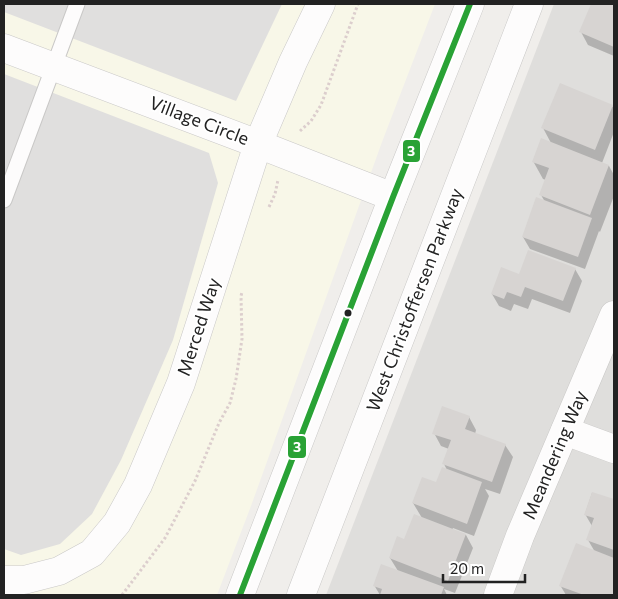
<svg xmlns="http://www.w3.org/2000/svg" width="618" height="599" viewBox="0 0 618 599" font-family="Commissioner,sans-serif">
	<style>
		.residential { fill: #dfdedc }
		.education { fill: #f8f7e8 }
		.parking { fill: #e0dfde }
		.shadow { fill: #0003 }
		.building { fill: #d7d4d2 }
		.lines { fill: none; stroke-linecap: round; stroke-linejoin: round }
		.service-casing { stroke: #c9c8c7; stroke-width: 17 }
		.minor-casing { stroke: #c9c8c7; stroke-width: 29 }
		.tertiary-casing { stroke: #c9c8c7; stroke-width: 29 }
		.path { stroke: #dccecd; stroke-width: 3; stroke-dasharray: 2.5 2.5; stroke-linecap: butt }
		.service { stroke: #fdfcfc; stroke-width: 15 }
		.minor { stroke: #fdfcfc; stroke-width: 28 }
		.tertiary { stroke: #fdfcfc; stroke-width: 28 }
		.bus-1-casing { stroke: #fff; stroke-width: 10 }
		.bus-1 { stroke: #29a235; stroke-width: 6 }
		.bus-dot { fill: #222; stroke: #fff; stroke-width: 2 }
		.labels { text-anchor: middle; stroke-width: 4; stroke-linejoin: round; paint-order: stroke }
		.street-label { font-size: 18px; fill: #222; stroke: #fff }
		.line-badge { stroke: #fff; stroke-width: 2 }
		.badge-label { font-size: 14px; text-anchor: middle; font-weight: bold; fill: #fff }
	</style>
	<rect width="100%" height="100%" fill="#f0eeeb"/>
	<path class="residential" d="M 554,4 L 614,4 L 614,595 L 326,595 Z"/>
	<path class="education" d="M 4,4 L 435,4 L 382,142 L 251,506 L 217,595 L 4,595 Z"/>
	<g class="parking">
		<path d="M 4,4 L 282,4 L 236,101 L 4,12 Z"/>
		<path d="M 4,74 L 209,153 L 218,183 L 173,340 L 121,460 L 92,514 L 60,544 L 21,555 L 4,549 Z"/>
	</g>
	<g class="shadow">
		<path d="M 593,4 L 614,4 L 614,56 L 588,45 L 581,32 Z"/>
		<path d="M 612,106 L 614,109 L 614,132 L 602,163 L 609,166 L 614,175 L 614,196 L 600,232 L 599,231 L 585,269 L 530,249 L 523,237 L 545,202 L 541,195 L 546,180 L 543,179 L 533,161 L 551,143 L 543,128 Z"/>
		<path d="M 575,269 L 582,281 L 570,313 L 532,299 L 528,309 L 514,304 L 511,311 L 499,306 L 492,294 L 520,276 Z"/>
		<path d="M 469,417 L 476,430 L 475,434 L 505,445 L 513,457 L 500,494 L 485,489 L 489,496 L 474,536 L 453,528 L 452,530 L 466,535 L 473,548 L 455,593 L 444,589 L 447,595 L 380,595 L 374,585 L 398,571 L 390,558 L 405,541 L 422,518 L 413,503 L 437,484 L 447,470 L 444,464 L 449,449 L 441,446 L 434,433 Z"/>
		<path d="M 592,493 L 614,501 L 614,595 L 566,595 L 560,585 L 595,552 L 588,540 L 592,526 L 585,514 Z"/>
	</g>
	<g class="building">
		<path d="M 591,4 L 614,4 L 614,47 L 579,32 Z"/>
		<path d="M 560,83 L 613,105 L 595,150 L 541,128 Z"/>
		<path d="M 541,138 L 609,165 L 590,215 L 539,195 L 549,168 L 532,162 Z"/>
		<path d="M 536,197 L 592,218 L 578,257 L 522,237 Z"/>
		<path d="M 528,250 L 576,268 L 563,301 L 525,287 L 521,297 L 507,292 L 504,299 L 491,294 L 501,267 L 519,274 Z"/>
		<path d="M 442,406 L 470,416 L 465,429 L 506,444 L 492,482 L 442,464 L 451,440 L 432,434 Z"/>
		<path d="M 442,467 L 482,482 L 467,524 L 412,503 L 422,477 L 436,482 Z"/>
		<path d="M 592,492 L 614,499 L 614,550 L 586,540 L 594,518 L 584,515 Z"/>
		<path d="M 414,514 L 466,534 L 448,581 L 389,558 L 397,536 L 404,539 Z"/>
		<path d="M 576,543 L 614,558 L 614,595 L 584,595 L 559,586 Z"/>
		<path d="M 381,564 L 444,587 L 441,595 L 380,595 L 382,589 L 373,586 Z"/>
	</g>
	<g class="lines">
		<g class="service-casing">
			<path id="service" d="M 4,200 L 77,4"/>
		</g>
		<g class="minor-casing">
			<g id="minor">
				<path d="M 4,48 L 258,144 L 393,197"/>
				<path d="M 565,431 L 614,449"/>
				<path d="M 4,580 L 24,580 L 59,571 L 92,553 L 117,523 L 138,485 L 181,383 L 258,144 L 293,62 L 321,4"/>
				<path d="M 498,595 L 520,536 L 614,315"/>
			</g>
		</g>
		<g class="tertiary-casing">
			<g id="tertiary">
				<path d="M 240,595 L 393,197 L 470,4"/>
				<path d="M 301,595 L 529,4"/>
			</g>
		</g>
		<g class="path">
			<path d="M 300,131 L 311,121 L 321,105 L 358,4"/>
			<path d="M 269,207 L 275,194 L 278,180"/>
			<path d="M 122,595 L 165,538 L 195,481 L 219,423 L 230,403 L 236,379 L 242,339 L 241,296 L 242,292"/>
		</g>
		<use href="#service" class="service"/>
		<use href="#minor" class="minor"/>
		<use href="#tertiary" class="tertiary"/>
		<g class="bus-1-casing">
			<path id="bus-1" d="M 240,595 L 393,197 L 470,4"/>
		</g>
		<use href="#bus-1" class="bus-1"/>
	</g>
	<circle class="bus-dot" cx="348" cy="313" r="4.5"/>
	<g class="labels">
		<g class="street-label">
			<text transform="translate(199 121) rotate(21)" y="6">Village Circle</text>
			<text transform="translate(415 300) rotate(-69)" y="6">West Christoffersen Parkway</text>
			<text transform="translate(199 327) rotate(-72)" y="6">Merced Way</text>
			<text transform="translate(555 455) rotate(-67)" y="6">Meandering Way</text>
		</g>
	</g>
	<g class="line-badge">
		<rect x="402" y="139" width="19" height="24" rx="5" fill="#29a235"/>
		<rect x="287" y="435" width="20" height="24" rx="5" fill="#29a235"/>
	</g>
	<g class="badge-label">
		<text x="411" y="156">3</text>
		<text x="297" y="452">3</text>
	</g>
	<rect width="618" height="599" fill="none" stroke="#222222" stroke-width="10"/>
	<path d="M443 574v8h82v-8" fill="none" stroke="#222222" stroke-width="2.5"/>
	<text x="450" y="574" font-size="15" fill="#222222" stroke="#ffffff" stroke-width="4" paint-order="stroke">20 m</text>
</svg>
